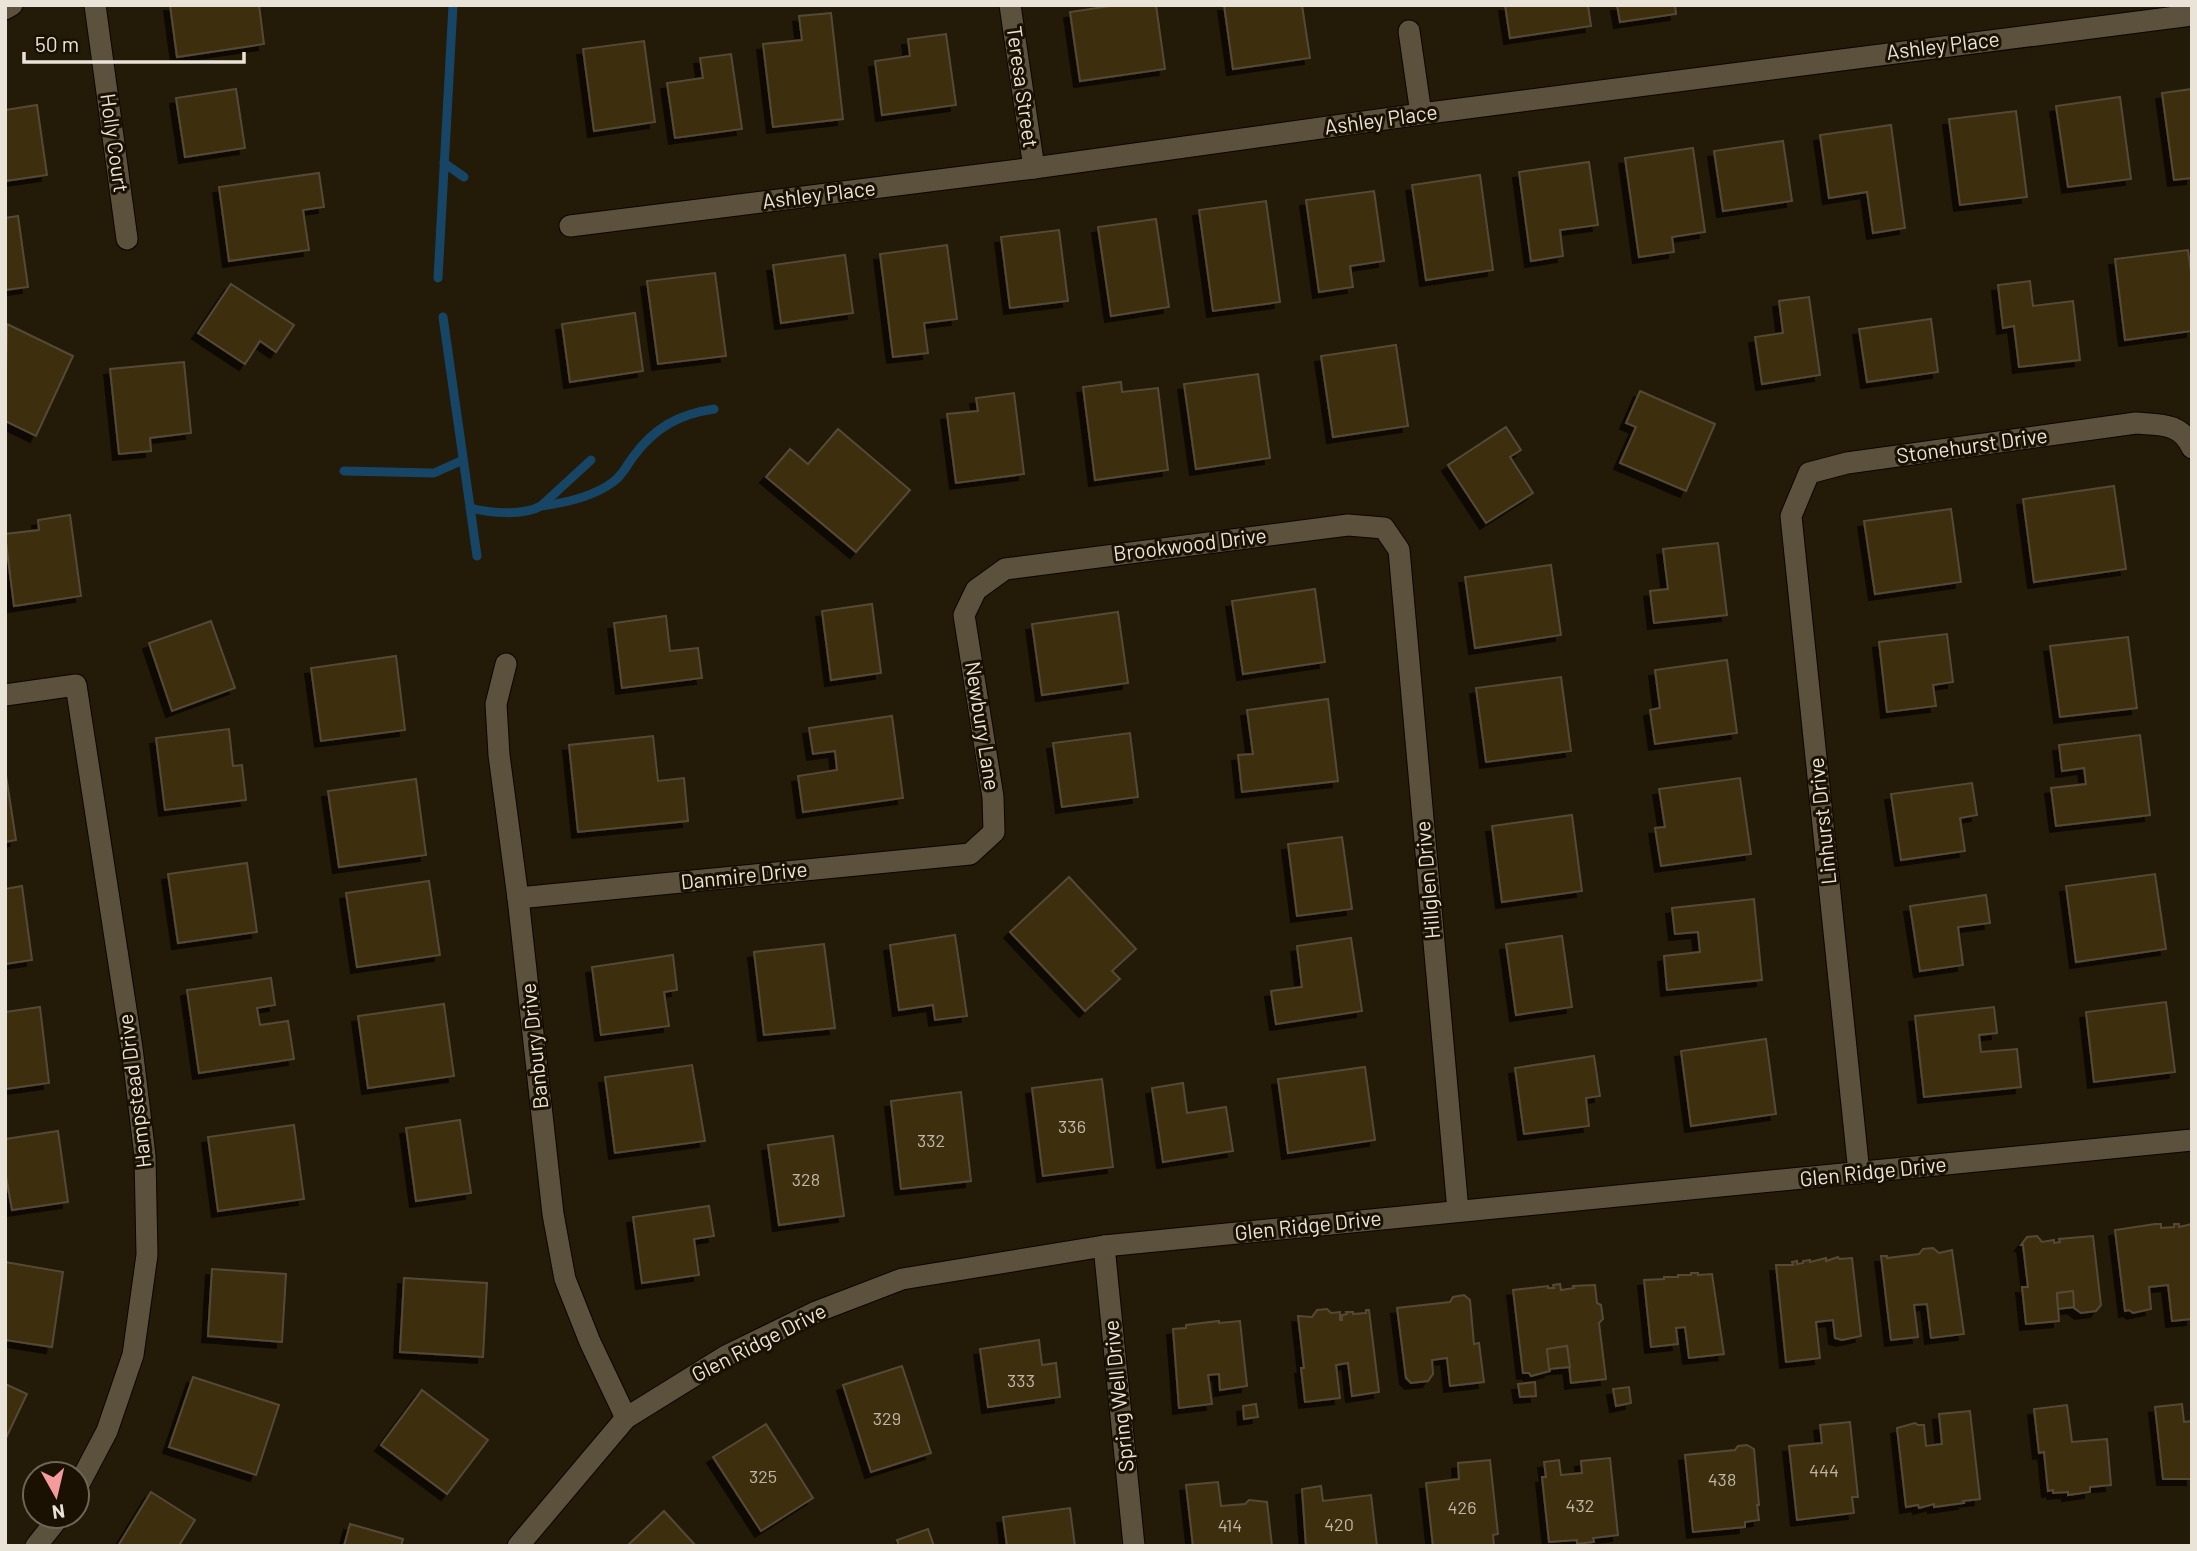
<svg xmlns="http://www.w3.org/2000/svg" width="2197" height="1551" viewBox="0 0 2197 1551" font-family="Barlow,sans-serif">
	<style>
		.lines { fill: none; stroke-linecap: round; stroke-linejoin: round }
		.stream { stroke: #174566; stroke-width: 9 }
		.building { fill: #3c2e10; stroke: #544a36; stroke-width: 2; filter: url(#shadow) }
		.street-casing { stroke: #0c0500; stroke-width: 23 }
		.secondary-casing { stroke: #0c0500; stroke-width: 23 }
		.street { stroke: #5b513d; stroke-width: 21 }
		.secondary { stroke: #5b513d; stroke-width: 21 }
		.labels { text-anchor: middle; stroke-width: 6; stroke-linejoin: round; paint-order: stroke }
		.number-label { font-size: 18px; fill: #beb6a6 }
		.street-label { font-size: 21px; fill: #eae4d8; stroke: #1a1102 }
	</style>
	<defs>
		<filter id="shadow"><feDropShadow dx="-6" dy="6" stdDeviation="0" flood-color="#0009"/></filter>
	</defs>
	<rect width="100%" height="100%" fill="#231a08"/>
	<g class="lines">
		<g class="stream">
			<path d="M 444,163 L 464,177"/>
			<path d="M 438,278 L 453,5"/>
			<path d="M 443,317 L 477,556"/>
			<path d="M 344,471 L 434,473 L 463,460"/>
			<path d="M 541,506 C 565,503 593,497 613,482 C 622,476 627,465 633,457 C 654,428 679,414 714,409"/>
			<path d="M 470,508 C 490,513 523,516 541,506 L 591,460"/>
		</g>
	</g>
	<g class="building">
		<path d="M 170,5 L 259,5 L 264,44 L 177,57 Z"/>
		<path d="M 1117,5 L 1156,5 L 1165,69 L 1080,81 L 1070,12 Z"/>
		<path d="M 1224,5 L 1302,5 L 1310,58 L 1233,69 Z"/>
		<path d="M 1505,5 L 1588,5 L 1591,26 L 1510,38 Z"/>
		<path d="M 1617,5 L 1675,5 L 1676,14 L 1620,22 Z"/>
		<path d="M 831,13 L 843,119 L 773,127 L 763,44 L 802,40 L 799,16 Z"/>
		<path d="M 946,34 L 956,105 L 882,115 L 875,61 L 910,56 L 908,39 Z"/>
		<path d="M 644,41 L 655,122 L 594,131 L 583,49 Z"/>
		<path d="M 731,54 L 742,129 L 675,138 L 667,83 L 703,78 L 700,58 Z"/>
		<path d="M 236,89 L 245,148 L 185,157 L 176,98 Z"/>
		<path d="M 2192,89 L 2192,178 L 2174,180 L 2162,93 Z"/>
		<path d="M 2120,97 L 2131,179 L 2068,187 L 2056,106 Z"/>
		<path d="M 37,105 L 47,175 L 5,181 L 5,110 Z"/>
		<path d="M 2016,111 L 2027,197 L 1960,205 L 1949,119 Z"/>
		<path d="M 1891,125 L 1905,228 L 1873,233 L 1867,192 L 1829,198 L 1820,135 Z"/>
		<path d="M 1783,141 L 1792,201 L 1723,211 L 1714,151 Z"/>
		<path d="M 1693,148 L 1705,232 L 1672,237 L 1674,252 L 1639,257 L 1625,158 Z"/>
		<path d="M 1589,162 L 1598,225 L 1560,230 L 1563,256 L 1531,261 L 1519,172 Z"/>
		<path d="M 319,173 L 324,207 L 303,210 L 309,250 L 229,261 L 219,187 Z"/>
		<path d="M 1480,175 L 1493,270 L 1426,280 L 1412,185 Z"/>
		<path d="M 1374,191 L 1384,261 L 1350,266 L 1353,287 L 1319,292 L 1306,200 Z"/>
		<path d="M 1266,201 L 1280,302 L 1213,311 L 1199,210 Z"/>
		<path d="M 18,216 L 28,287 L 5,290 L 5,218 Z"/>
		<path d="M 1156,219 L 1169,307 L 1111,316 L 1098,227 Z"/>
		<path d="M 1059,230 L 1068,301 L 1010,308 L 1001,237 Z"/>
		<path d="M 947,245 L 957,319 L 924,323 L 928,353 L 893,357 L 880,254 Z"/>
		<path d="M 2188,250 L 2192,279 L 2192,331 L 2125,340 L 2115,259 Z"/>
		<path d="M 845,255 L 853,313 L 781,323 L 773,265 Z"/>
		<path d="M 715,273 L 726,356 L 658,364 L 647,281 Z"/>
		<path d="M 2030,281 L 2033,306 L 2073,301 L 2080,360 L 2019,367 L 2014,326 L 2003,328 L 1998,285 Z"/>
		<path d="M 231,284 L 294,325 L 276,352 L 260,341 L 245,364 L 198,333 Z"/>
		<path d="M 1809,297 L 1820,375 L 1762,384 L 1755,337 L 1783,333 L 1779,301 Z"/>
		<path d="M 635,313 L 643,371 L 570,382 L 562,324 Z"/>
		<path d="M 1931,319 L 1938,372 L 1867,382 L 1859,329 Z"/>
		<path d="M 7,324 L 73,356 L 36,436 L 5,421 Z"/>
		<path d="M 1396,345 L 1408,426 L 1333,437 L 1321,356 Z"/>
		<path d="M 184,362 L 191,433 L 150,438 L 151,451 L 119,454 L 110,369 Z"/>
		<path d="M 1258,374 L 1270,458 L 1196,469 L 1184,384 Z"/>
		<path d="M 1121,382 L 1122,392 L 1158,388 L 1168,470 L 1095,480 L 1083,387 Z"/>
		<path d="M 1640,391 L 1715,424 L 1686,491 L 1620,463 L 1636,427 L 1626,423 Z"/>
		<path d="M 1014,393 L 1024,474 L 956,483 L 947,414 L 978,411 L 976,398 Z"/>
		<path d="M 1506,427 L 1521,450 L 1510,457 L 1533,493 L 1486,523 L 1448,465 Z"/>
		<path d="M 838,429 L 910,490 L 856,552 L 766,477 L 790,449 L 808,464 Z"/>
		<path d="M 2114,486 L 2126,569 L 2034,582 L 2023,499 Z"/>
		<path d="M 1951,509 L 1961,582 L 1875,594 L 1864,521 Z"/>
		<path d="M 70,515 L 81,596 L 14,606 L 5,534 L 39,530 L 38,520 Z"/>
		<path d="M 1718,543 L 1727,615 L 1654,623 L 1650,591 L 1668,589 L 1663,549 Z"/>
		<path d="M 1551,565 L 1561,635 L 1475,648 L 1465,577 Z"/>
		<path d="M 1315,589 L 1325,662 L 1243,674 L 1232,601 Z"/>
		<path d="M 872,604 L 881,673 L 831,680 L 822,611 Z"/>
		<path d="M 1118,612 L 1128,683 L 1042,695 L 1032,624 Z"/>
		<path d="M 666,616 L 670,651 L 698,648 L 702,678 L 622,688 L 614,623 Z"/>
		<path d="M 211,621 L 235,688 L 172,711 L 149,643 Z"/>
		<path d="M 1947,634 L 1953,682 L 1933,685 L 1936,706 L 1887,712 L 1879,642 Z"/>
		<path d="M 2128,637 L 2137,708 L 2060,717 L 2050,646 Z"/>
		<path d="M 396,656 L 405,730 L 321,741 L 311,668 Z"/>
		<path d="M 1727,660 L 1737,733 L 1655,744 L 1650,710 L 1660,708 L 1655,670 Z"/>
		<path d="M 1561,677 L 1571,751 L 1486,762 L 1476,688 Z"/>
		<path d="M 1328,699 L 1338,781 L 1242,792 L 1238,755 L 1253,754 L 1247,710 Z"/>
		<path d="M 892,716 L 903,798 L 803,812 L 798,776 L 837,770 L 835,751 L 813,754 L 809,728 Z"/>
		<path d="M 229,729 L 233,766 L 242,765 L 246,800 L 165,810 L 156,738 Z"/>
		<path d="M 1130,733 L 1138,797 L 1062,807 L 1053,743 Z"/>
		<path d="M 2140,735 L 2150,815 L 2056,826 L 2051,788 L 2086,784 L 2084,768 L 2062,771 L 2059,745 Z"/>
		<path d="M 653,736 L 658,781 L 684,778 L 688,821 L 578,832 L 569,745 Z"/>
		<path d="M 5,769 L 16,840 L 5,842 Z"/>
		<path d="M 1740,778 L 1751,854 L 1661,866 L 1655,828 L 1665,827 L 1659,789 Z"/>
		<path d="M 416,779 L 426,855 L 339,867 L 328,791 Z"/>
		<path d="M 1972,783 L 1977,815 L 1960,818 L 1965,851 L 1901,860 L 1891,794 Z"/>
		<path d="M 1572,815 L 1582,891 L 1502,902 L 1492,826 Z"/>
		<path d="M 1342,837 L 1352,909 L 1297,916 L 1288,844 Z"/>
		<path d="M 247,863 L 257,932 L 178,943 L 168,874 Z"/>
		<path d="M 2155,874 L 2166,949 L 2076,962 L 2066,886 Z"/>
		<path d="M 1069,877 L 1136,949 L 1112,971 L 1120,979 L 1085,1011 L 1010,932 Z"/>
		<path d="M 429,881 L 440,955 L 357,967 L 346,893 Z"/>
		<path d="M 22,886 L 32,960 L 5,964 L 5,889 Z"/>
		<path d="M 1986,895 L 1990,923 L 1958,927 L 1963,965 L 1920,971 L 1910,906 Z"/>
		<path d="M 1754,899 L 1762,980 L 1667,990 L 1664,956 L 1700,952 L 1698,932 L 1675,934 L 1672,908 Z"/>
		<path d="M 955,935 L 967,1016 L 935,1020 L 933,1005 L 899,1010 L 890,945 Z"/>
		<path d="M 1562,936 L 1572,1007 L 1516,1015 L 1506,944 Z"/>
		<path d="M 1351,938 L 1362,1011 L 1276,1024 L 1271,991 L 1302,987 L 1297,946 Z"/>
		<path d="M 824,944 L 835,1028 L 764,1035 L 754,952 Z"/>
		<path d="M 673,955 L 677,990 L 664,992 L 669,1026 L 601,1035 L 592,967 Z"/>
		<path d="M 271,978 L 275,1005 L 257,1008 L 260,1025 L 288,1021 L 294,1059 L 199,1073 L 187,990 Z"/>
		<path d="M 2166,1002 L 2175,1072 L 2094,1082 L 2086,1012 Z"/>
		<path d="M 444,1004 L 454,1076 L 368,1088 L 358,1016 Z"/>
		<path d="M 40,1007 L 49,1083 L 5,1089 L 5,1012 Z"/>
		<path d="M 1994,1007 L 1997,1033 L 1979,1035 L 1981,1052 L 2017,1049 L 2021,1087 L 1924,1097 L 1915,1016 Z"/>
		<path d="M 1766,1039 L 1776,1114 L 1691,1126 L 1681,1051 Z"/>
		<path d="M 1594,1056 L 1600,1096 L 1586,1098 L 1589,1126 L 1524,1134 L 1515,1068 Z"/>
		<path d="M 692,1065 L 705,1141 L 615,1153 L 605,1077 Z"/>
		<path d="M 1365,1067 L 1375,1140 L 1288,1153 L 1278,1079 Z"/>
		<path d="M 1102,1079 L 1113,1167 L 1043,1176 L 1032,1088 Z"/>
		<path d="M 1183,1083 L 1187,1113 L 1226,1107 L 1233,1151 L 1163,1162 L 1152,1088 Z"/>
		<path d="M 961,1092 L 971,1181 L 901,1189 L 891,1101 Z"/>
		<path d="M 460,1120 L 471,1193 L 416,1201 L 406,1128 Z"/>
		<path d="M 294,1125 L 304,1199 L 218,1211 L 208,1137 Z"/>
		<path d="M 58,1131 L 68,1202 L 12,1210 L 5,1171 L 5,1139 Z"/>
		<path d="M 833,1136 L 844,1216 L 779,1225 L 768,1145 Z"/>
		<path d="M 709,1206 L 714,1236 L 694,1239 L 699,1275 L 642,1283 L 633,1217 Z"/>
		<path d="M 2155,1224 L 2161,1224 L 2161,1228 L 2174,1227 L 2174,1224 L 2179,1224 L 2179,1227 L 2192,1224 L 2192,1319 L 2172,1321 L 2168,1285 L 2149,1287 L 2151,1309 L 2133,1313 L 2129,1310 L 2125,1311 L 2115,1230 Z"/>
		<path d="M 2037,1236 L 2042,1242 L 2054,1240 L 2054,1243 L 2060,1242 L 2059,1239 L 2093,1236 L 2101,1305 L 2096,1311 L 2081,1313 L 2074,1308 L 2073,1291 L 2057,1293 L 2059,1321 L 2026,1324 L 2022,1287 L 2028,1287 L 2023,1245 L 2021,1245 L 2027,1237 Z"/>
		<path d="M 1933,1248 L 1939,1253 L 1952,1250 L 1964,1334 L 1931,1338 L 1927,1304 L 1914,1305 L 1918,1337 L 1891,1340 L 1881,1256 L 1887,1256 L 1887,1258 L 1919,1254 L 1923,1249 Z"/>
		<path d="M 1838,1257 L 1839,1259 L 1852,1258 L 1861,1336 L 1842,1340 L 1835,1338 L 1833,1320 L 1816,1322 L 1820,1358 L 1786,1362 L 1776,1265 L 1793,1265 L 1792,1262 L 1797,1261 L 1797,1264 L 1803,1263 L 1803,1261 L 1810,1260 L 1810,1262 L 1826,1258 L 1826,1261 Z"/>
		<path d="M 5,1262 L 63,1272 L 52,1347 L 5,1340 Z"/>
		<path d="M 212,1269 L 286,1274 L 282,1342 L 208,1336 Z"/>
		<path d="M 1691,1273 L 1698,1273 L 1698,1275 L 1712,1274 L 1724,1354 L 1689,1358 L 1685,1327 L 1676,1328 L 1678,1344 L 1651,1347 L 1644,1280 L 1664,1279 L 1664,1277 L 1678,1277 L 1678,1275 L 1691,1275 Z"/>
		<path d="M 404,1278 L 487,1283 L 483,1357 L 400,1352 Z"/>
		<path d="M 1560,1284 L 1561,1290 L 1574,1288 L 1573,1286 L 1595,1285 L 1597,1303 L 1601,1305 L 1603,1319 L 1599,1323 L 1606,1379 L 1571,1383 L 1567,1346 L 1547,1349 L 1550,1371 L 1531,1376 L 1529,1373 L 1523,1373 L 1513,1290 L 1548,1286 L 1548,1288 L 1554,1288 L 1553,1285 Z"/>
		<path d="M 2073,1291 L 2074,1307 L 2058,1309 L 2057,1293 Z"/>
		<path d="M 1464,1295 L 1470,1300 L 1474,1344 L 1479,1343 L 1484,1382 L 1450,1386 L 1447,1358 L 1432,1360 L 1433,1374 L 1428,1381 L 1411,1383 L 1406,1378 L 1397,1308 L 1450,1302 L 1453,1297 Z"/>
		<path d="M 1327,1309 L 1331,1313 L 1340,1312 L 1340,1320 L 1342,1320 L 1342,1315 L 1347,1314 L 1346,1312 L 1353,1312 L 1353,1314 L 1366,1313 L 1366,1310 L 1369,1310 L 1379,1392 L 1352,1396 L 1348,1363 L 1336,1365 L 1340,1398 L 1305,1402 L 1301,1368 L 1304,1368 L 1298,1316 L 1312,1317 L 1317,1310 Z"/>
		<path d="M 1219,1321 L 1219,1323 L 1240,1321 L 1247,1386 L 1220,1390 L 1219,1374 L 1208,1375 L 1212,1404 L 1179,1408 L 1173,1329 L 1186,1328 L 1186,1325 Z"/>
		<path d="M 1039,1340 L 1042,1365 L 1056,1363 L 1060,1397 L 988,1407 L 980,1349 Z"/>
		<path d="M 1567,1346 L 1570,1367 L 1549,1369 L 1547,1349 Z"/>
		<path d="M 902,1366 L 931,1453 L 871,1472 L 843,1385 Z"/>
		<path d="M 193,1377 L 279,1405 L 256,1475 L 169,1447 Z"/>
		<path d="M 1535,1382 L 1536,1396 L 1520,1397 L 1518,1384 Z"/>
		<path d="M 5,1384 L 27,1394 L 5,1440 Z"/>
		<path d="M 1629,1387 L 1631,1403 L 1616,1406 L 1613,1389 Z"/>
		<path d="M 422,1390 L 488,1440 L 447,1494 L 381,1445 Z"/>
		<path d="M 1256,1404 L 1258,1417 L 1244,1419 L 1243,1406 Z"/>
		<path d="M 2182,1404 L 2184,1422 L 2192,1421 L 2192,1479 L 2163,1479 L 2155,1407 Z"/>
		<path d="M 2067,1405 L 2072,1442 L 2107,1439 L 2111,1485 L 2090,1487 L 2090,1492 L 2068,1495 L 2068,1492 L 2053,1493 L 2053,1490 L 2048,1491 L 2044,1452 L 2039,1453 L 2034,1409 Z"/>
		<path d="M 1970,1411 L 1980,1499 L 1963,1501 L 1964,1503 L 1934,1507 L 1934,1504 L 1919,1508 L 1918,1505 L 1906,1507 L 1897,1428 L 1915,1423 L 1918,1425 L 1924,1425 L 1926,1446 L 1942,1444 L 1939,1414 Z"/>
		<path d="M 1850,1422 L 1858,1497 L 1852,1497 L 1854,1513 L 1797,1520 L 1789,1446 L 1822,1443 L 1820,1425 Z"/>
		<path d="M 766,1424 L 813,1498 L 761,1531 L 713,1457 Z"/>
		<path d="M 1747,1445 L 1754,1449 L 1759,1505 L 1757,1505 L 1759,1520 L 1745,1522 L 1745,1527 L 1693,1532 L 1685,1455 L 1735,1450 L 1738,1446 Z"/>
		<path d="M 1610,1458 L 1618,1535 L 1593,1538 L 1594,1542 L 1577,1544 L 1577,1540 L 1549,1542 L 1542,1477 L 1546,1477 L 1544,1462 L 1559,1460 L 1561,1475 L 1582,1473 L 1581,1461 Z"/>
		<path d="M 1490,1460 L 1498,1534 L 1493,1535 L 1494,1546 L 1433,1546 L 1426,1483 L 1459,1479 L 1458,1463 Z"/>
		<path d="M 1218,1482 L 1221,1506 L 1245,1504 L 1249,1500 L 1267,1502 L 1272,1546 L 1193,1546 L 1186,1485 Z"/>
		<path d="M 1321,1486 L 1323,1501 L 1371,1495 L 1377,1546 L 1306,1546 L 1302,1489 Z"/>
		<path d="M 151,1492 L 195,1520 L 180,1544 L 183,1546 L 118,1546 Z"/>
		<path d="M 1070,1508 L 1075,1546 L 1007,1546 L 1003,1517 Z"/>
		<path d="M 664,1511 L 696,1546 L 627,1546 Z"/>
		<path d="M 350,1524 L 403,1539 L 401,1546 L 344,1546 Z"/>
		<path d="M 928,1529 L 934,1546 L 899,1546 L 897,1540 Z"/>
	</g>
	<g class="lines">
		<g class="street-casing">
			<g id="street">
				<path d="M 95,5 L 127,239"/>
				<path d="M 1010,5 L 1034,168"/>
				<path d="M 5,9 L 12,5"/>
				<path d="M 1409,31 L 1421,114"/>
				<path d="M 570,226 L 1034,168 L 1421,114 L 2192,15"/>
				<path d="M 506,664 L 496,704 L 499,755 L 518,898 L 553,1214 L 565,1279 L 590,1342 L 626,1418"/>
				<path d="M 5,695 L 76,685 L 132,1048 L 145,1156 L 147,1255 L 133,1355 L 107,1431 L 77,1488"/>
				<path d="M 518,898 L 970,854 L 994,832 L 993,797 L 964,615 L 976,590 L 1005,569 L 1348,525 L 1384,528 L 1399,550 L 1458,1211"/>
				<path d="M 1859,1173 L 1791,516 L 1809,473 L 1847,463 L 2136,423 C 2159,425 2181,422 2192,448"/>
				<path d="M 1104,1246 L 1134,1546"/>
				<path d="M 36,1546 L 60,1516"/>
			</g>
		</g>
		<g class="secondary-casing">
			<path id="secondary" d="M 518,1546 L 626,1418 L 726,1356 L 816,1312 L 902,1279 L 1104,1246 L 2192,1140"/>
		</g>
		<use href="#street" class="street"/>
		<use href="#secondary" class="secondary"/>
	</g>
	<g class="labels">
		<g class="number-label">
			<text x="1072" y="1133">336</text>
			<text x="931" y="1147">332</text>
			<text x="806" y="1186">328</text>
			<text x="1021" y="1387">333</text>
			<text x="887" y="1425">329</text>
			<text x="1824" y="1477">444</text>
			<text x="763" y="1483">325</text>
			<text x="1722" y="1486">438</text>
			<text x="1580" y="1512">432</text>
			<text x="1462" y="1514">426</text>
			<text x="1339" y="1531">420</text>
			<text x="1230" y="1532">414</text>
		</g>
		<g class="street-label">
			<text transform="translate(1943 46) rotate(-7)" y="7">Ashley Place</text>
			<text transform="translate(1022 87) rotate(82)" y="7">Teresa Street</text>
			<text transform="translate(1381 120) rotate(-8)" y="7">Ashley Place</text>
			<text transform="translate(114 143) rotate(82)" y="7">Holly Court</text>
			<text transform="translate(819 195) rotate(-7)" y="7">Ashley Place</text>
			<text transform="translate(1972 446) rotate(-8)" y="7">Stonehurst Drive</text>
			<text transform="translate(1190 545) rotate(-7)" y="7">Brookwood Drive</text>
			<text transform="translate(982 726) rotate(81)" y="7">Newbury Lane</text>
			<text transform="translate(1823 821) rotate(-96)" y="7">Linhurst Drive</text>
			<text transform="translate(744 876) rotate(-6)" y="7">Danmire Drive</text>
			<text transform="translate(1428 880) rotate(-95)" y="7">Hillglen Drive</text>
			<text transform="translate(535 1046) rotate(-96)" y="7">Banbury Drive</text>
			<text transform="translate(135 1091) rotate(-97)" y="7">Hampstead Drive</text>
			<text transform="translate(1873 1172) rotate(-6)" y="7">Glen Ridge Drive</text>
			<text transform="translate(1308 1226) rotate(-6)" y="7">Glen Ridge Drive</text>
			<text transform="translate(759 1343) rotate(-27)" y="7">Glen Ridge Drive</text>
			<text transform="translate(1119 1396) rotate(-96)" y="7">Spring Well Drive</text>
		</g>
	</g>
	<rect width="2197" height="1551" fill="none" stroke="#eae4d8" stroke-width="14"/>
	<g transform="translate(56 1495) rotate(172)"><circle r="33" fill="#1a1102" stroke="#6d6558" stroke-width="2"/>
	<path d="M0-5L12 26L0 18L-12 26Z" fill="#f59b9d"/>
	<text y="-10" font-size="19" font-weight="bold" text-anchor="middle" fill="#eae4d8">N</text>
	</g>
	<path d="M24 52v10h220v-10" fill="none" stroke="#eae4d8" stroke-width="3.5"/>
	<text x="35" y="52" font-size="21" fill="#eae4d8" stroke="#1a1102" stroke-width="5" paint-order="stroke">50 m</text>
</svg>
